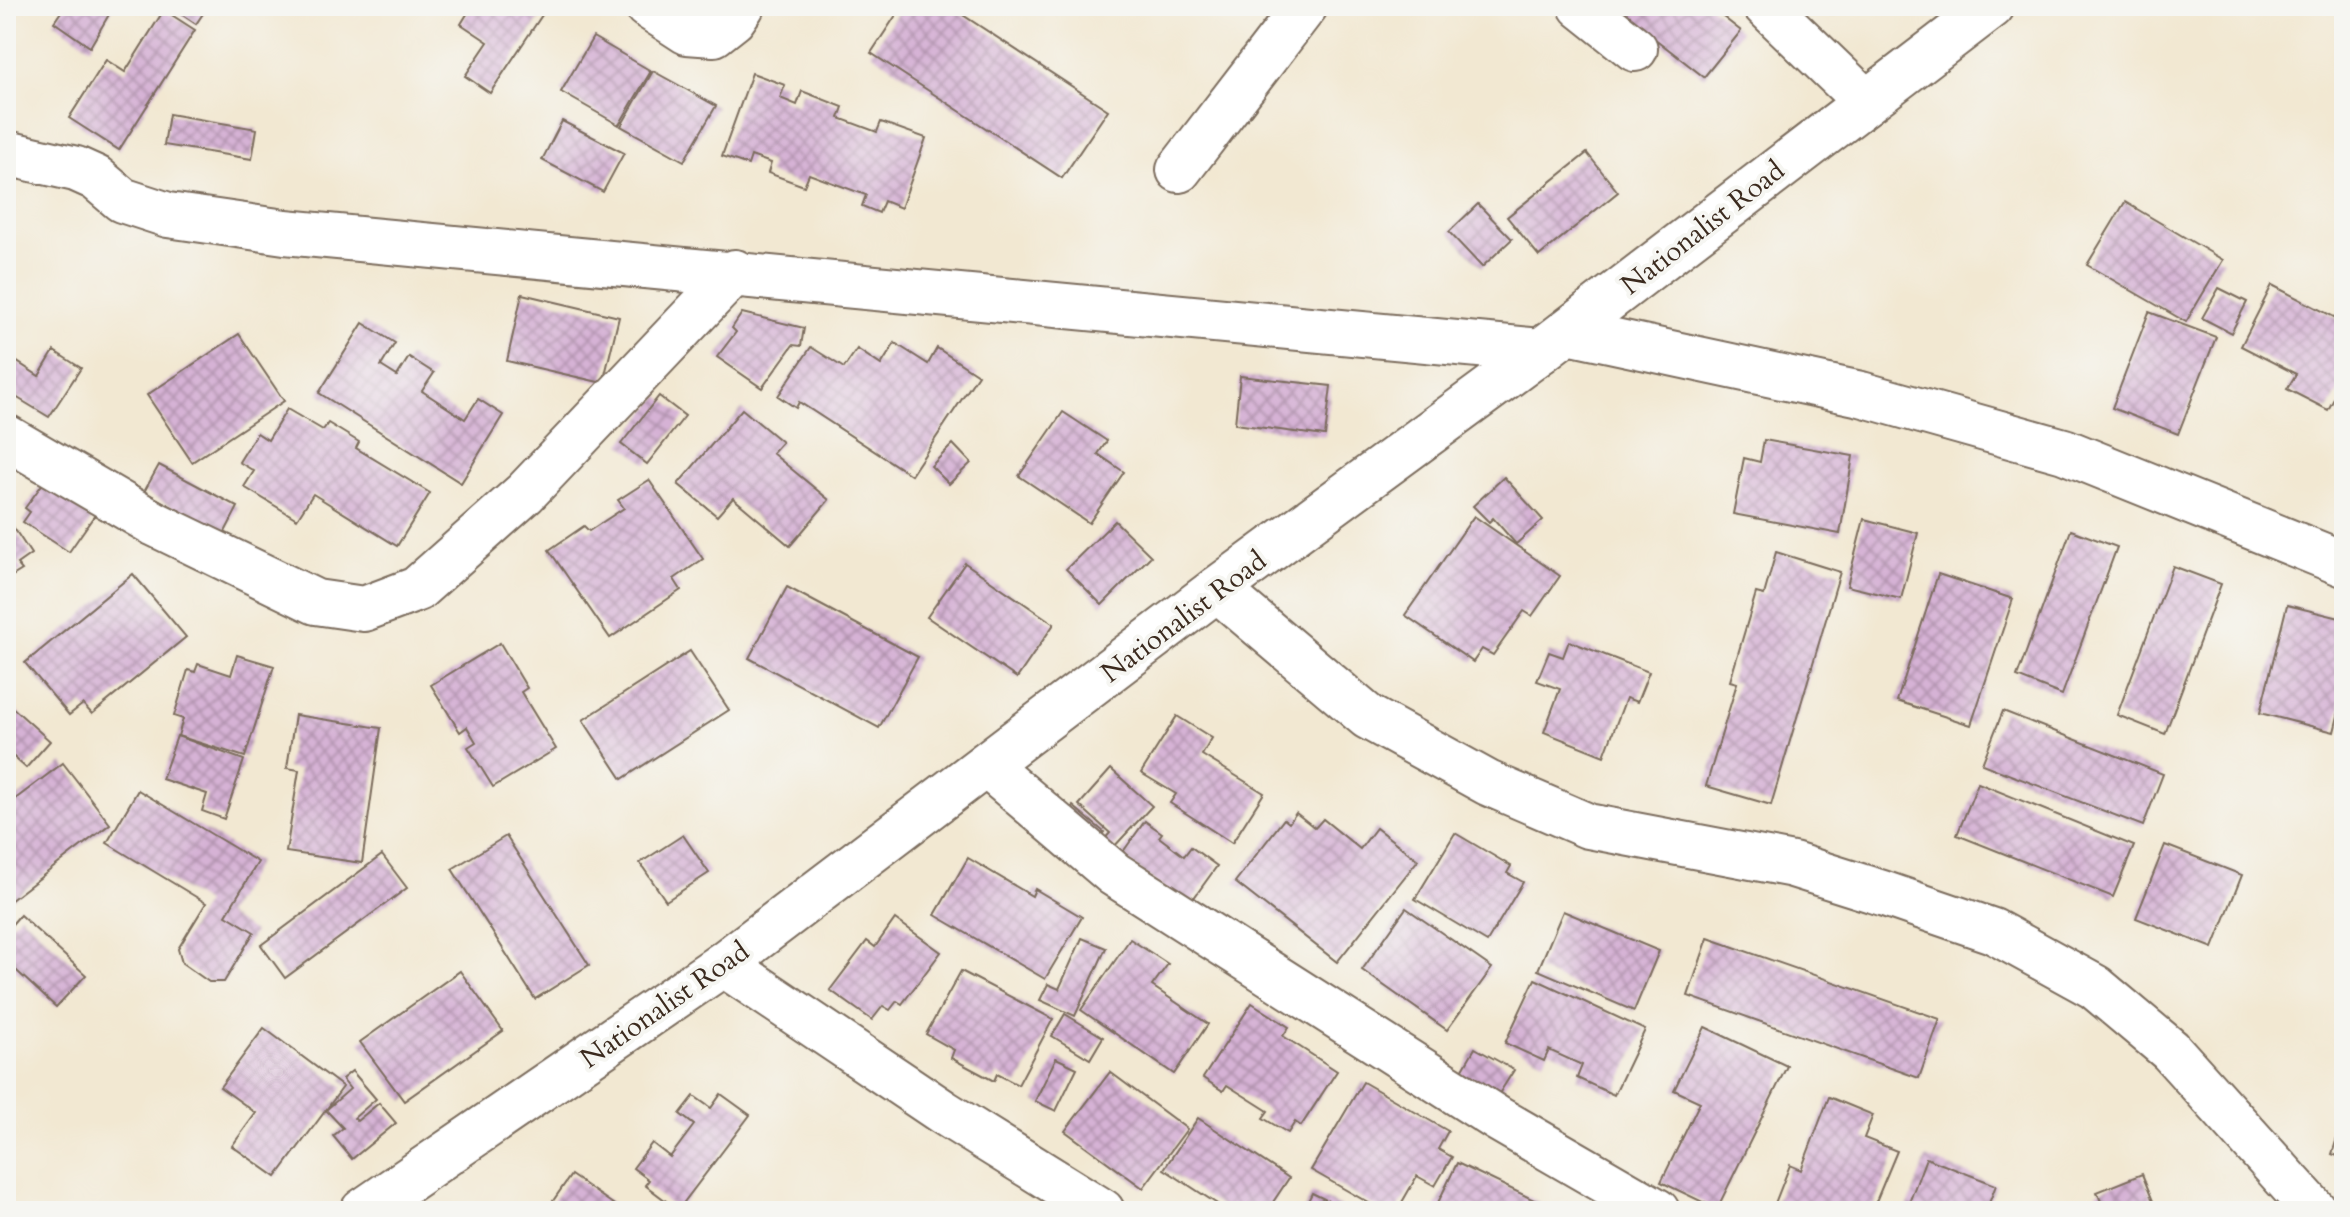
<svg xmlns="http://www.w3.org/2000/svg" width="2350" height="1217" viewBox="0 0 2350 1217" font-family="Cardo,serif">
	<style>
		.building { fill: url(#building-cross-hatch) }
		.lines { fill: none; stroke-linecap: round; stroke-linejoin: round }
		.minor-casing { stroke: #7b6c5d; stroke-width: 48 }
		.minor { stroke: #fff; stroke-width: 44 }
		.labels { text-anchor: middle; stroke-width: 8; stroke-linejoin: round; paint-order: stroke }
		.street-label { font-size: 28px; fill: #3b2a1e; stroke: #f6f6f2 }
	</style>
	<defs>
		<pattern id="building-cross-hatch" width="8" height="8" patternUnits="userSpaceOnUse" patternTransform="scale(2)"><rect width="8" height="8" fill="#d6b2d5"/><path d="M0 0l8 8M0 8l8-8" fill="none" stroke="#af91ac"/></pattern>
	</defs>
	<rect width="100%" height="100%" fill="#f6f6f2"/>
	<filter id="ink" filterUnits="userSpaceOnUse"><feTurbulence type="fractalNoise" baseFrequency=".0125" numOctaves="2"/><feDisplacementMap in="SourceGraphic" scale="16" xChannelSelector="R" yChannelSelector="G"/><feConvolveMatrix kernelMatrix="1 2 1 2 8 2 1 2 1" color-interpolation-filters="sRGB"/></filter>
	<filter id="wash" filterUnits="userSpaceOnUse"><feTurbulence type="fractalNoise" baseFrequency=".006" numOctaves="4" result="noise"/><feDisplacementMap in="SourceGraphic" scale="32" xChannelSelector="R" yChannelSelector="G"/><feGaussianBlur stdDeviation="1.8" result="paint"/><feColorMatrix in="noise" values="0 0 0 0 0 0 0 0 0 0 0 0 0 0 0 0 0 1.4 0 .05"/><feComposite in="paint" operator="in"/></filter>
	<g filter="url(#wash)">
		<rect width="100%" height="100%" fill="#f2e8d2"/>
		<g id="blocks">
			<g class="building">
				<path d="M 65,6 L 114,6 L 90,47 L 54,22 Z"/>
				<path d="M 169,6 L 208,6 L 196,24 Z"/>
				<path d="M 472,6 L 535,6 L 544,12 L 490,93 L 465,76 L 488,42 L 461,24 Z"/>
				<path d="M 902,6 L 949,6 L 1108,110 L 1062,178 L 871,53 Z"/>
				<path d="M 1613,6 L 1709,6 L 1741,31 L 1704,77 Z"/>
				<path d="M 164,10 L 195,30 L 119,150 L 69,118 L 106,60 L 125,72 Z"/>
				<path d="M 593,37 L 651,71 L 619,125 L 561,92 Z"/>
				<path d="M 653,71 L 716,106 L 684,161 L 621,126 Z"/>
				<path d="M 752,73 L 785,85 L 780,98 L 797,105 L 802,91 L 843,107 L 839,118 L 877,132 L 881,122 L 926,138 L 901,208 L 884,201 L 879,213 L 862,206 L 866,195 L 809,174 L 804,186 L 768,173 L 771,163 L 751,156 L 748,165 L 722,156 Z"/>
				<path d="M 169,114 L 257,129 L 252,159 L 164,145 Z"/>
				<path d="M 562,121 L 624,153 L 603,192 L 542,160 Z"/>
				<path d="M 1587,153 L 1618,192 L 1539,256 L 1507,217 Z"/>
				<path d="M 2125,202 L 2223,260 L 2186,322 L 2087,265 Z"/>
				<path d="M 1478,204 L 1512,239 L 1482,267 L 1449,232 Z"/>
				<path d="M 2272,285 L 2344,322 L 2344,380 L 2328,410 L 2287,389 L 2296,374 L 2241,346 Z"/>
				<path d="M 2219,288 L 2247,302 L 2231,333 L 2202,318 Z"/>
				<path d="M 522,294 L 619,317 L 603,383 L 507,361 Z"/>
				<path d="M 2149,312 L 2216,337 L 2178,434 L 2112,408 Z"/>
				<path d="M 742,313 L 804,328 L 801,346 L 793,345 L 762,388 L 717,357 L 736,332 L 732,328 Z"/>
				<path d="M 363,323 L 395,343 L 381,366 L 397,376 L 409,357 L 434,373 L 422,391 L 465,419 L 478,399 L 503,415 L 461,483 L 319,393 Z"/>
				<path d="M 239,334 L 284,401 L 192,462 L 147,395 Z"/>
				<path d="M 895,343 L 928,364 L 937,348 L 978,375 L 911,475 L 799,402 L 796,408 L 778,396 L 811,347 L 844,368 L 857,349 L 881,365 Z"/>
				<path d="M 54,351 L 81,368 L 49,417 L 6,391 L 6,366 L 11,358 L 39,376 Z"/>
				<path d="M 1240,376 L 1331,386 L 1325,436 L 1235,424 Z"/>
				<path d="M 659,396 L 685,416 L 647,464 L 621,444 Z"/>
				<path d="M 287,409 L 323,430 L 328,423 L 359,442 L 356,448 L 430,493 L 397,546 L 313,494 L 297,519 L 244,487 L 254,471 L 239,462 L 257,433 L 268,440 Z"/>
				<path d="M 742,409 L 782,442 L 772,453 L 829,500 L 790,546 L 733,498 L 717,516 L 678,484 Z"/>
				<path d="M 1063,412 L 1107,441 L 1098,454 L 1124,472 L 1089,523 L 1019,476 Z"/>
				<path d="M 1764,440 L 1853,456 L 1840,534 L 1733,514 L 1744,458 L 1760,462 Z"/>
				<path d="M 953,444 L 971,463 L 949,484 L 931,466 Z"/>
				<path d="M 159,465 L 238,507 L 224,534 L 144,492 Z"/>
				<path d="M 1504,477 L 1543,520 L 1516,544 L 1493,518 L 1489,522 L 1473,506 Z"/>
				<path d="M 46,479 L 96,513 L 69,552 L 23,522 L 30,512 L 25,508 Z"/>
				<path d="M 649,480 L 703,559 L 674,579 L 681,590 L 610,638 L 549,550 L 584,526 L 589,531 L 624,508 L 618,500 Z"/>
				<path d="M 6,516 L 31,554 L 17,564 L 22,570 L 6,580 Z"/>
				<path d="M 1474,516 L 1560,576 L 1532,616 L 1524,611 L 1493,655 L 1482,649 L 1473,662 L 1405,615 Z"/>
				<path d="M 1864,519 L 1918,533 L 1901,599 L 1847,586 Z"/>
				<path d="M 1115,521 L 1151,556 L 1102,605 L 1066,569 Z"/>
				<path d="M 2071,530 L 2117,547 L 2062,695 L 2017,677 Z"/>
				<path d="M 1776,552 L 1840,572 L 1771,805 L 1706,786 L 1737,683 L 1730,681 L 1756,593 L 1764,595 Z"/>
				<path d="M 965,563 L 1054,624 L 1017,678 L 927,617 Z"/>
				<path d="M 2173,566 L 2221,584 L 2165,734 L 2117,715 Z"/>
				<path d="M 133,574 L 186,637 L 92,714 L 83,704 L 69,715 L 25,663 Z"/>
				<path d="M 1938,574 L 2013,599 L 1971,725 L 1897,701 Z"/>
				<path d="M 787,587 L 918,657 L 879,728 L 749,658 Z"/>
				<path d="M 2287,605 L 2344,619 L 2344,692 L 2334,732 L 2260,713 Z"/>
				<path d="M 1569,641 L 1649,672 L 1637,702 L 1626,698 L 1604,756 L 1544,732 L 1560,689 L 1537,681 L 1549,652 L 1563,657 Z"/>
				<path d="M 500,643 L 527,688 L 521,692 L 556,749 L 493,787 L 468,747 L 476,742 L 467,727 L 460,732 L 431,685 Z"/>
				<path d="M 690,651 L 729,710 L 622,779 L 583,720 Z"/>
				<path d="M 237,655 L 274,666 L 245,757 L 178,736 L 183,719 L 174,716 L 188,670 L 195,672 L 198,664 L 231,675 Z"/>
				<path d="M 12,707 L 50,741 L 26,768 L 6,750 L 6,713 Z"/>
				<path d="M 2003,711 L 2163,774 L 2143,826 L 1982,764 Z"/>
				<path d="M 295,715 L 381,728 L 362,863 L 286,852 L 299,770 L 287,768 Z"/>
				<path d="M 1177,716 L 1212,738 L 1202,755 L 1264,793 L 1232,843 L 1170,803 L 1176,794 L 1141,773 Z"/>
				<path d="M 177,736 L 244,760 L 224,819 L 202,811 L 207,794 L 162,779 Z"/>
				<path d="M 63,763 L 110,824 L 6,904 L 6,806 Z"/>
				<path d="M 1111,769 L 1152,806 L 1111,850 L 1102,842 L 1110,833 L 1079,805 Z"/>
				<path d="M 1978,783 L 2134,846 L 2113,897 L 1957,835 Z"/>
				<path d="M 138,790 L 258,862 L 226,915 L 254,932 L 224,982 L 209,982 L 182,963 L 178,949 L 206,903 L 107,843 Z"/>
				<path d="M 1073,806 L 1104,832 L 1094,843 L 1063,817 Z"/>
				<path d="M 1296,813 L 1315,828 L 1323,819 L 1360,849 L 1376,828 L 1418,860 L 1337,962 L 1235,882 L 1284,819 L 1289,823 Z"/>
				<path d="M 1145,821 L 1162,833 L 1159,837 L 1184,856 L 1191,847 L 1217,866 L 1188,906 L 1120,856 Z"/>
				<path d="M 1455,833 L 1511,866 L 1507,873 L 1523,882 L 1487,942 L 1415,899 Z"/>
				<path d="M 683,835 L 709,873 L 666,901 L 640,863 Z"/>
				<path d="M 506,836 L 589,965 L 535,999 L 452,869 Z"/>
				<path d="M 2165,845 L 2242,875 L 2213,948 L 2136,918 Z"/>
				<path d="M 382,855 L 407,888 L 285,978 L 261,945 Z"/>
				<path d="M 968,858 L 1032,896 L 1035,889 L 1082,917 L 1045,979 L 935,915 Z"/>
				<path d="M 1406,908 L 1492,968 L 1447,1030 L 1362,970 Z"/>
				<path d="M 1563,911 L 1659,951 L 1634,1011 L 1538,970 Z"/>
				<path d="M 20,915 L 86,975 L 56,1007 L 6,961 L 6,931 Z"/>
				<path d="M 895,919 L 941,952 L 902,1004 L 897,1001 L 890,1010 L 883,1006 L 872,1020 L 830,990 L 867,941 L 875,947 Z"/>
				<path d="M 1082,938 L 1106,948 L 1075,1016 L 1040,1000 L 1048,984 L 1059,989 Z"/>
				<path d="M 1708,938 L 1940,1019 L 1919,1078 L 1688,996 Z"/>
				<path d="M 1130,939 L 1168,964 L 1152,986 L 1208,1024 L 1174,1074 L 1081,1010 Z"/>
				<path d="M 460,971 L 503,1031 L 404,1101 L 360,1042 Z"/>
				<path d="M 961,971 L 1053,1019 L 1018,1085 L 997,1074 L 994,1081 L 951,1058 L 954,1050 L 926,1034 Z"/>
				<path d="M 1535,979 L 1645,1030 L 1614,1095 L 1577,1078 L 1582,1065 L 1549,1050 L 1544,1061 L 1505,1043 Z"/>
				<path d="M 1252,1003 L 1289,1027 L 1283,1036 L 1337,1071 L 1301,1126 L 1295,1122 L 1288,1133 L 1263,1118 L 1268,1111 L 1227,1085 L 1223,1091 L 1203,1078 Z"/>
				<path d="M 1065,1014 L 1103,1037 L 1090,1059 L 1052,1036 Z"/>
				<path d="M 1705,1027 L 1787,1066 L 1717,1209 L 1661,1182 L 1700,1102 L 1674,1090 Z"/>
				<path d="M 264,1028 L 343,1087 L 276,1177 L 232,1146 L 256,1113 L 220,1087 Z"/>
				<path d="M 1475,1048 L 1514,1070 L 1497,1097 L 1460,1074 Z"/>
				<path d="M 1056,1058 L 1077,1068 L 1056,1111 L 1035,1101 Z"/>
				<path d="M 352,1071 L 376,1099 L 354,1118 L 357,1121 L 379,1103 L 396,1123 L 352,1159 L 333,1136 L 343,1128 L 326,1110 L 350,1089 L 342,1079 Z"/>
				<path d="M 1110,1072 L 1187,1129 L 1143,1188 L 1065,1131 Z"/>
				<path d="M 1363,1082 L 1448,1131 L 1438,1149 L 1452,1157 L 1435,1186 L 1417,1176 L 1397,1211 L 1383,1211 L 1311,1170 Z"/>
				<path d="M 721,1094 L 750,1115 L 678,1210 L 645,1185 L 649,1180 L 633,1168 L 652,1143 L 670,1157 L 694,1125 L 680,1114 L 694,1096 L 711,1108 Z"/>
				<path d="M 1829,1097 L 1873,1115 L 1864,1138 L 1897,1151 L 1872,1211 L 1772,1211 L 1790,1165 L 1801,1170 Z"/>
				<path d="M 2344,1116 L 2344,1158 L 2332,1154 Z"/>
				<path d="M 1198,1118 L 1289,1178 L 1267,1211 L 1228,1211 L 1164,1169 Z"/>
				<path d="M 1926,1158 L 1996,1185 L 1986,1211 L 1906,1211 Z"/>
				<path d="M 1457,1163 L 1557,1211 L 1434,1211 Z"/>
				<path d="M 2142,1174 L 2157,1211 L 2105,1211 L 2097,1192 Z"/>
				<path d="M 571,1175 L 623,1211 L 546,1211 Z"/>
				<path d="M 1312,1193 L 1349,1211 L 1303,1211 Z"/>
			</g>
		</g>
	</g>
	<g filter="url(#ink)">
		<use href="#blocks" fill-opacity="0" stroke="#7b6c5d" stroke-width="2"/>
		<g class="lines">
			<g class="minor-casing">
				<g id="minor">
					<path d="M 647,6 L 687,32 L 714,34 L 733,19 L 742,6"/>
					<path d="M 1581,6 L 1635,49"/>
					<path d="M 1766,6 L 1866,102"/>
					<path d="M 6,153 L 76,169 L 96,178 L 122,200 L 168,215 L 285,232 L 1541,351"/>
					<path d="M 1179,170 L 1305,6"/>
					<path d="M 1568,331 L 1861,394 L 2064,451 L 2344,564"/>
					<path d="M 6,437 L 155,524 L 316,602 L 364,609 L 417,589 L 525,493 L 735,272"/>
					<path d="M 1217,589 L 1368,717 L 1488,783 L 1588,826 L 1793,865 L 1882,893 L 1993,931 L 2095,987 L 2170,1050 L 2315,1211"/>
					<path d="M 986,765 L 1114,874 L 1498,1119 L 1657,1211"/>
					<path d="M 723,964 L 943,1112 L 1102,1211"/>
					<path d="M 363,1211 L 723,964 L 1217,589 L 1541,351 L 1992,6"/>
				</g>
			</g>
			<use href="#minor" class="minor"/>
		</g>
	</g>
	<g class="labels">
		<g class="street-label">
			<text transform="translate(1702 227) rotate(-38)" y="10">Nationalist Road</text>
			<text transform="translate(1183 616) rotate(-37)" y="10">Nationalist Road</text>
			<text transform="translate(664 1004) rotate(-35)" y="10">Nationalist Road</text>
		</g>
	</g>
	<rect width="2350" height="1217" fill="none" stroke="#f6f6f2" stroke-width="32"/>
</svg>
